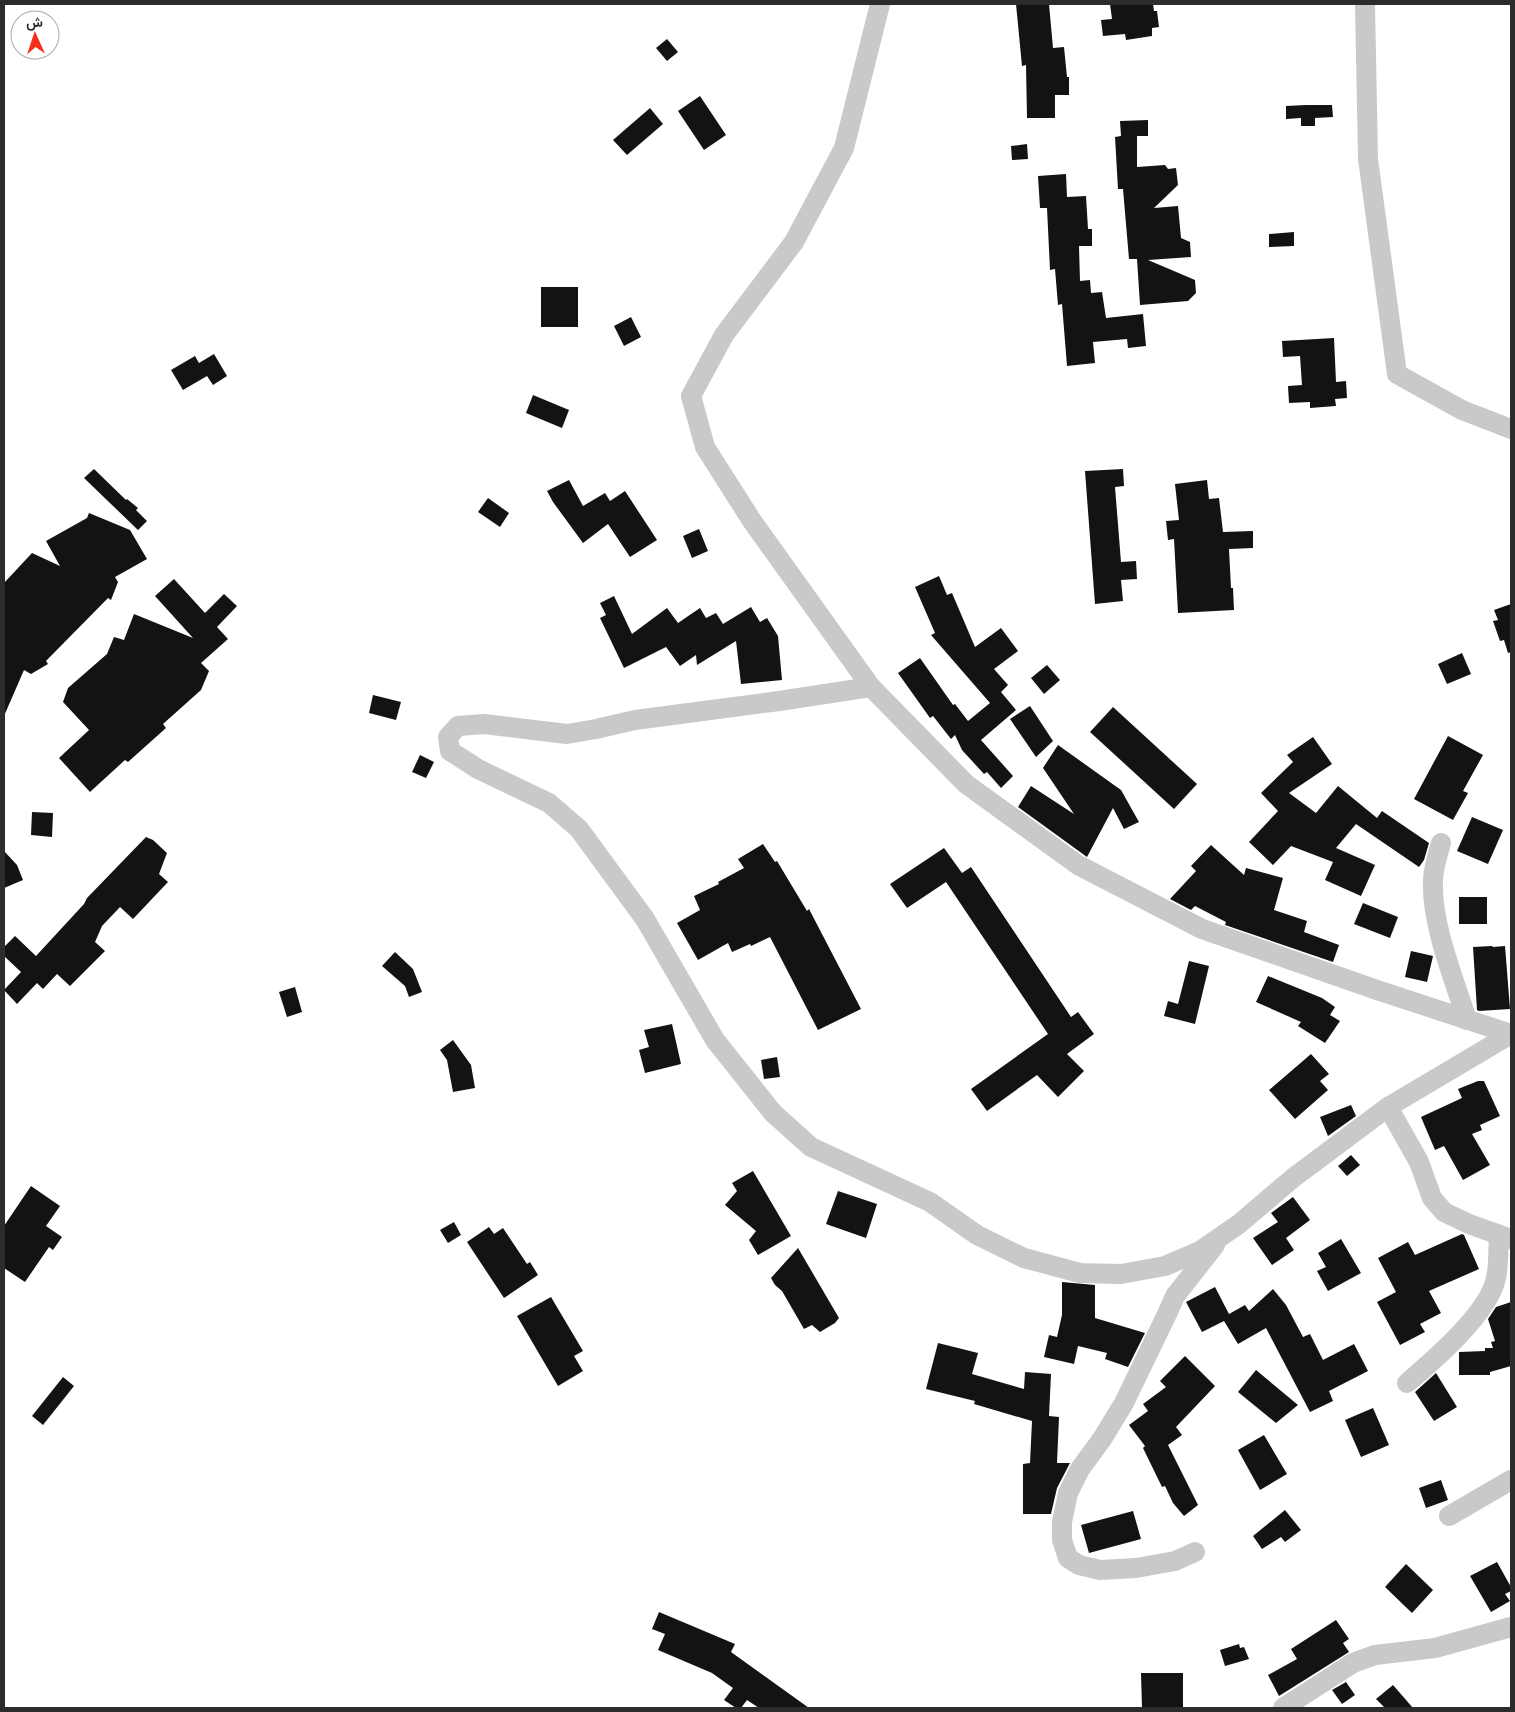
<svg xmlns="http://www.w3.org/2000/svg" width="1515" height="1712" viewBox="0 0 1515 1712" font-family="'Asap Condensed',Vazirmatn,sans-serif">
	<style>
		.building { fill: #131313 }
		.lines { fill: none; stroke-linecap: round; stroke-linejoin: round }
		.street { stroke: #c9c9c9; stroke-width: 20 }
	</style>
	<rect width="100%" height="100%" fill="#fff"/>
	<g class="building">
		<path d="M 1016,4 L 1049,4 L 1053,48 L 1064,47 L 1067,77 L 1069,77 L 1069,95 L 1055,95 L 1055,118 L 1027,118 L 1026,65 L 1022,66 Z"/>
		<path d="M 1110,4 L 1153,4 L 1154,11 L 1157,11 L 1159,27 L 1152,28 L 1152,36 L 1126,40 L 1125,34 L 1103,36 L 1101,20 L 1112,19 Z"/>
		<path d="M 667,39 L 678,52 L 667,61 L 656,48 Z"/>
		<path d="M 700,96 L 726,135 L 704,150 L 678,111 Z"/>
		<path d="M 1306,105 L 1332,105 L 1333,117 L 1315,118 L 1315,126 L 1301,126 L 1301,118 L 1286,119 L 1286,106 Z"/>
		<path d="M 650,108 L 663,124 L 627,155 L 613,140 Z"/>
		<path d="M 1148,120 L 1148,136 L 1137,136 L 1137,167 L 1165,165 L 1168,169 L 1176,168 L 1178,185 L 1154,208 L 1178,206 L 1181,238 L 1190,242 L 1191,257 L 1148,260 L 1195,280 L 1196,293 L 1188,301 L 1140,305 L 1137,259 L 1129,259 L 1123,189 L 1118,189 L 1115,137 L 1121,136 L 1120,121 Z"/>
		<path d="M 1027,144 L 1028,159 L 1012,160 L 1011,146 Z"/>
		<path d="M 1066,174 L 1067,197 L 1086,196 L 1088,229 L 1092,229 L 1092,246 L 1079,246 L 1080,281 L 1090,280 L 1091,293 L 1102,292 L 1106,318 L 1143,314 L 1146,346 L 1128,348 L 1127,339 L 1093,342 L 1095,363 L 1067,366 L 1062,304 L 1058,305 L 1055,269 L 1050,270 L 1047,208 L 1040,208 L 1038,176 Z"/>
		<path d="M 1294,232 L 1294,246 L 1269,247 L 1269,234 Z"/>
		<rect x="541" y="287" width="37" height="40"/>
		<path d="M 631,317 L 641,337 L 624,346 L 614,326 Z"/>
		<path d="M 1334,338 L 1336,382 L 1346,381 L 1347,398 L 1335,399 L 1336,406 L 1310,408 L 1310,402 L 1289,403 L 1288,386 L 1302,385 L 1300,356 L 1283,357 L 1282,341 Z"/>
		<path d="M 214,354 L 227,376 L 213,385 L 207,376 L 183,390 L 171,370 L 195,356 L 199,363 Z"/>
		<path d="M 533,395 L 569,410 L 562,428 L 526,413 Z"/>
		<path d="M 94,469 L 126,500 L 127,499 L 138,508 L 136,510 L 147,521 L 138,530 L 84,478 Z"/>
		<path d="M 1123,469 L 1124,486 L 1115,487 L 1121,562 L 1136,561 L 1137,579 L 1121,580 L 1123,601 L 1095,604 L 1085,471 Z"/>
		<path d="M 569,480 L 583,506 L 605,493 L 610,501 L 625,491 L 657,540 L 630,557 L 608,524 L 583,543 L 553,502 L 547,491 Z"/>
		<path d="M 1207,480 L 1209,499 L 1219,498 L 1223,532 L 1253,531 L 1253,548 L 1229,549 L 1231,588 L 1233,588 L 1234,610 L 1178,613 L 1174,539 L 1168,540 L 1166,521 L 1179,520 L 1175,484 Z"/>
		<path d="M 488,498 L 509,513 L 500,527 L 478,512 Z"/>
		<path d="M 89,513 L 130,530 L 147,559 L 115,577 L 118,582 L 111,600 L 108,598 L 46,661 L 48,664 L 31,674 L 24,670 L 4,716 L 4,583 L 32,553 L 60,566 L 46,541 L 87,518 Z"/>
		<path d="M 699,529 L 708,551 L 692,558 L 683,536 Z"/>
		<path d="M 939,576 L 947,595 L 952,593 L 975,647 L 1001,628 L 1018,651 L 994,669 L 1008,685 L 1001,692 L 1016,710 L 981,740 L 1013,776 L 1001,788 L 987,772 L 984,774 L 962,750 L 955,735 L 951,739 L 933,716 L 930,718 L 898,673 L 920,658 L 953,705 L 955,704 L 968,721 L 990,703 L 931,635 L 935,633 L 915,587 Z"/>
		<path d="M 174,579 L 205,613 L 224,594 L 237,606 L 217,627 L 228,639 L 201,663 L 209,671 L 201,690 L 163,724 L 166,728 L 128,762 L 125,760 L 90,792 L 59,758 L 89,730 L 63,702 L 68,688 L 107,654 L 114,637 L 124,640 L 134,614 L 193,638 L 155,596 Z"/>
		<path d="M 614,596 L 632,634 L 667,608 L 678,623 L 700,608 L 706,618 L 716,613 L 723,624 L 751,607 L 760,622 L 767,618 L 778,636 L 782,680 L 741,684 L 736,641 L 697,665 L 696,655 L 680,666 L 666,647 L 624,668 L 600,618 L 606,615 L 600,603 Z"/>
		<path d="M 1511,604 L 1511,652 L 1508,653 L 1504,640 L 1500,641 L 1493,621 L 1498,620 L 1494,610 Z"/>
		<path d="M 1462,653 L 1471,674 L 1447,684 L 1438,664 Z"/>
		<path d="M 1047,665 L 1060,680 L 1044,694 L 1031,678 Z"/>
		<path d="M 373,695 L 401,702 L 396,720 L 369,713 Z"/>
		<path d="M 1030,706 L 1053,741 L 1036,757 L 1010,719 Z"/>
		<path d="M 1113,707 L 1197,784 L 1174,809 L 1090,732 Z"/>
		<path d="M 1448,736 L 1483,755 L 1463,791 L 1468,793 L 1453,820 L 1414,799 Z"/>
		<path d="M 1313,737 L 1332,764 L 1289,793 L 1316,813 L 1338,786 L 1377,818 L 1382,811 L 1429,843 L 1424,860 L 1419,867 L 1356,824 L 1336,848 L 1375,865 L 1361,896 L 1325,880 L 1333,862 L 1291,846 L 1273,865 L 1249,842 L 1278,811 L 1261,793 L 1293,762 L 1287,755 Z"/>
		<path d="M 1058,745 L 1121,790 L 1139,822 L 1124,829 L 1113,808 L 1087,857 L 1018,807 L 1031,786 L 1074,814 L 1043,768 Z"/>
		<path d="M 420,755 L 434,762 L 426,778 L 412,772 Z"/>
		<path d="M 32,812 L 53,813 L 52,837 L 31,835 Z"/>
		<path d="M 1472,817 L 1503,830 L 1488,864 L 1457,851 Z"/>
		<path d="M 146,837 L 153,840 L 167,853 L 159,874 L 168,882 L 133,919 L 120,907 L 102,926 L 95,942 L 105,951 L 70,986 L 57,974 L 43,989 L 37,983 L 17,1004 L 4,990 L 21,972 L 4,956 L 4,947 L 15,936 L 36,956 L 84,904 L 87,898 Z"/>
		<path d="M 763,844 L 775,862 L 777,861 L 807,911 L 809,909 L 861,1009 L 818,1030 L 770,937 L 751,946 L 750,944 L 732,952 L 728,943 L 698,960 L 677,923 L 700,910 L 694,896 L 719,884 L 718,882 L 744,868 L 738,859 Z"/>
		<path d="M 1211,845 L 1244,875 L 1246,868 L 1283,878 L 1274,910 L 1307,921 L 1304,932 L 1339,945 L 1333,962 L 1225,925 L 1226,922 L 1195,906 L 1191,910 L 1170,899 L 1196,871 L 1191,866 Z"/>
		<path d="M 944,848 L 962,873 L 971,867 L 1071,1017 L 1078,1012 L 1094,1034 L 1067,1054 L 1084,1071 L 1058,1097 L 1037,1075 L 987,1111 L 971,1089 L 1048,1034 L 946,882 L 907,908 L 890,884 Z"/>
		<path d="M 4,851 L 17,865 L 23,880 L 4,888 Z"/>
		<rect x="1459" y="897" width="28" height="27"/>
		<path d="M 1363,903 L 1398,917 L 1390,938 L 1354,924 Z"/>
		<path d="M 1492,946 L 1493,947 L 1505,946 L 1510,1009 L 1479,1011 L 1477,1010 L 1473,947 Z"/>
		<path d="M 1411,951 L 1433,956 L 1427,982 L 1405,977 Z"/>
		<path d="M 395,952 L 413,969 L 422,992 L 409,997 L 405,986 L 382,966 Z"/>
		<path d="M 1189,961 L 1209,966 L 1195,1024 L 1164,1016 L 1168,1001 L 1178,1004 Z"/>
		<path d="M 1268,976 L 1322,998 L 1335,1007 L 1330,1015 L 1340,1021 L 1325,1043 L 1298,1026 L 1301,1022 L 1256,1002 Z"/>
		<path d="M 295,987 L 302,1012 L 287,1017 L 279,992 Z"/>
		<path d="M 672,1024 L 681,1064 L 645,1073 L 639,1050 L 649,1047 L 644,1030 Z"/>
		<path d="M 453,1040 L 471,1065 L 475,1088 L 453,1092 L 447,1060 L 440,1050 Z"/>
		<path d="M 1311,1054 L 1329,1074 L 1320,1081 L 1328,1090 L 1295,1119 L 1269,1090 Z"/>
		<path d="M 777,1057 L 780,1077 L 764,1079 L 761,1060 Z"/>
		<path d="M 1478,1081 L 1484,1081 L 1500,1116 L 1480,1125 L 1482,1130 L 1472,1134 L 1490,1165 L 1463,1180 L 1444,1146 L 1435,1150 L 1421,1117 L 1462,1098 L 1458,1089 Z"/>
		<path d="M 1351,1105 L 1356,1116 L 1328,1136 L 1320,1117 Z"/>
		<path d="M 1351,1155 L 1360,1165 L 1347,1176 L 1338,1166 Z"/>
		<path d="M 753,1171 L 791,1236 L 758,1255 L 749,1240 L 756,1231 L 725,1205 L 737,1191 L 732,1183 Z"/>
		<path d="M 31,1186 L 60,1206 L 46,1226 L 62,1237 L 53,1250 L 49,1247 L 25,1282 L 4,1268 L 4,1226 Z"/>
		<path d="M 838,1191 L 877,1204 L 866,1238 L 826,1224 Z"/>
		<path d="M 1293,1197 L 1310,1220 L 1286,1238 L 1294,1250 L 1272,1265 L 1253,1238 L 1278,1222 L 1271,1213 Z"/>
		<path d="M 454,1222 L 461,1235 L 448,1243 L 440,1230 Z"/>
		<path d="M 489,1227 L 494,1234 L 503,1228 L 527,1264 L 530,1262 L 538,1275 L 504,1298 L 467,1242 Z"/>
		<path d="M 1462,1234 L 1464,1235 L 1479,1269 L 1429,1291 L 1441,1313 L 1420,1324 L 1425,1332 L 1400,1345 L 1377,1302 L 1396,1292 L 1378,1258 L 1408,1242 L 1415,1255 Z"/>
		<path d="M 1341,1239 L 1361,1273 L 1328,1291 L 1317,1271 L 1326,1267 L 1318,1253 Z"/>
		<path d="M 798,1248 L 839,1318 L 835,1323 L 820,1332 L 812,1325 L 804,1329 L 782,1291 L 775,1285 L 771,1278 Z"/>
		<path d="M 1062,1282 L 1095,1285 L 1095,1318 L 1145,1333 L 1128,1367 L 1105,1359 L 1107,1353 L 1078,1346 L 1074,1364 L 1044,1357 L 1049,1335 L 1057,1337 L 1062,1315 Z"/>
		<path d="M 1215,1287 L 1229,1314 L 1245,1305 L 1249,1311 L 1273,1289 L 1286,1305 L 1303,1337 L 1310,1334 L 1323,1360 L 1354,1344 L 1368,1371 L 1329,1391 L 1333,1401 L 1310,1412 L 1266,1328 L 1238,1344 L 1224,1321 L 1202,1332 L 1186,1302 Z"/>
		<path d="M 551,1297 L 583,1351 L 574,1356 L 583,1371 L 558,1386 L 517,1316 Z"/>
		<path d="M 1511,1302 L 1511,1366 L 1490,1372 L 1490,1375 L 1459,1375 L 1459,1352 L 1485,1351 L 1485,1348 L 1493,1348 L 1491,1342 L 1495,1341 L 1488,1319 L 1496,1307 Z"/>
		<path d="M 938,1343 L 978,1353 L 972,1374 L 1024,1389 L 1025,1372 L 1051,1374 L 1049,1416 L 1059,1417 L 1057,1463 L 1070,1463 L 1057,1488 L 1051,1514 L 1023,1514 L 1023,1464 L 1030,1463 L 1032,1421 L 974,1404 L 975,1401 L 926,1389 Z"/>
		<path d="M 1185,1356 L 1215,1386 L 1176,1427 L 1182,1435 L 1168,1445 L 1198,1505 L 1184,1516 L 1173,1503 L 1165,1486 L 1162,1487 L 1143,1448 L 1145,1446 L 1129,1425 L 1148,1411 L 1143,1404 L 1166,1387 L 1160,1381 Z"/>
		<path d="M 1256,1370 L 1298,1405 L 1276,1423 L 1238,1392 Z"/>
		<path d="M 1436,1373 L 1457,1407 L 1434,1421 L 1415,1392 Z"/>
		<path d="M 63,1377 L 74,1386 L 43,1425 L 32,1416 Z"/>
		<path d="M 1373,1408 L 1389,1445 L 1361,1457 L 1345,1420 Z"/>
		<path d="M 1264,1435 L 1287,1474 L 1260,1490 L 1238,1450 Z"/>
		<path d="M 1441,1480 L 1448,1500 L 1426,1508 L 1419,1488 Z"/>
		<path d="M 1285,1510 L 1301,1530 L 1285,1542 L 1281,1537 L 1262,1549 L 1253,1536 Z"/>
		<path d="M 1133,1511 L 1141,1539 L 1089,1553 L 1081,1525 Z"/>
		<path d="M 1497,1562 L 1511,1587 L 1511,1591 L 1505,1594 L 1510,1601 L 1491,1612 L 1470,1576 Z"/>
		<path d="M 1406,1564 L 1433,1590 L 1412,1613 L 1385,1587 Z"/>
		<path d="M 659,1612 L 735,1644 L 731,1652 L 809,1708 L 759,1708 L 747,1700 L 741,1708 L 736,1708 L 724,1700 L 733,1688 L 712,1673 L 658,1650 L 665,1634 L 652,1629 Z"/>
		<path d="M 1336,1620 L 1349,1639 L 1343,1643 L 1349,1652 L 1279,1696 L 1268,1675 L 1297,1659 L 1291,1649 Z"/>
		<path d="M 1239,1644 L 1240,1648 L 1244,1647 L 1249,1659 L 1225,1666 L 1220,1650 Z"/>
		<path d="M 1141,1673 L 1183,1673 L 1183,1708 L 1142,1708 Z"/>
		<path d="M 1346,1682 L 1355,1695 L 1342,1704 L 1332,1690 Z"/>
		<path d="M 1393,1685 L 1413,1708 L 1385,1708 L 1376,1699 Z"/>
	</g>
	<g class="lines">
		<g class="street">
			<path d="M 880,4 L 844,148 L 794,242 L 724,335 L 691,396 L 705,447 L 752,521 L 871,687 L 966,784 L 1078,865 L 1202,929 L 1377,990 L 1511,1034"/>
			<path d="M 1365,4 L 1368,159 L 1397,374 L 1462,410 L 1511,429"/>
			<path d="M 871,687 L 779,701 L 635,720 L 596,729 L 567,734 L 484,724 L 458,726 L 448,737 L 450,751 L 478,769 L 549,803 L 579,829 L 645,919 L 715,1040 L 773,1113 L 811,1147 L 930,1202 L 977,1235 L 1024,1258 L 1080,1273 L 1121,1274 L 1165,1266 L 1200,1251 L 1239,1224 L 1293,1178 L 1388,1107 L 1511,1034"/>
			<path d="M 1441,843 C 1438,855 1433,868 1433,881 C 1431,923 1454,979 1467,1020"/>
			<path d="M 1388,1107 L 1419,1162 L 1432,1198 L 1444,1212 L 1469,1224 L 1511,1239"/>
			<path d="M 1407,1383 C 1434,1360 1489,1313 1496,1278 C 1499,1265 1498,1249 1499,1236"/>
			<path d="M 1449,1516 L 1511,1480"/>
			<path d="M 1195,1552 L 1175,1561 L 1136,1568 L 1100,1570 L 1079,1565 L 1068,1558 L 1062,1540 L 1062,1522 L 1068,1493 L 1080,1469 L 1102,1439 L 1124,1403 L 1167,1314 L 1175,1296 L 1215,1245"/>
			<path d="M 1283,1708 L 1353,1663 L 1375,1655 L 1435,1648 L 1511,1627"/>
		</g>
	</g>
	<rect width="1515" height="1712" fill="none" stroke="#2c2c2c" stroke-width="10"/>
	<g transform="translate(35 35) rotate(357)"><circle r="24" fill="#ffffff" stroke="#ababab"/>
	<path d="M0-4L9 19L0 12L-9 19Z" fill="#f5311d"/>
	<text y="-8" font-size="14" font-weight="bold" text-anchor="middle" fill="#2c2c2c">ش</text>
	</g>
</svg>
